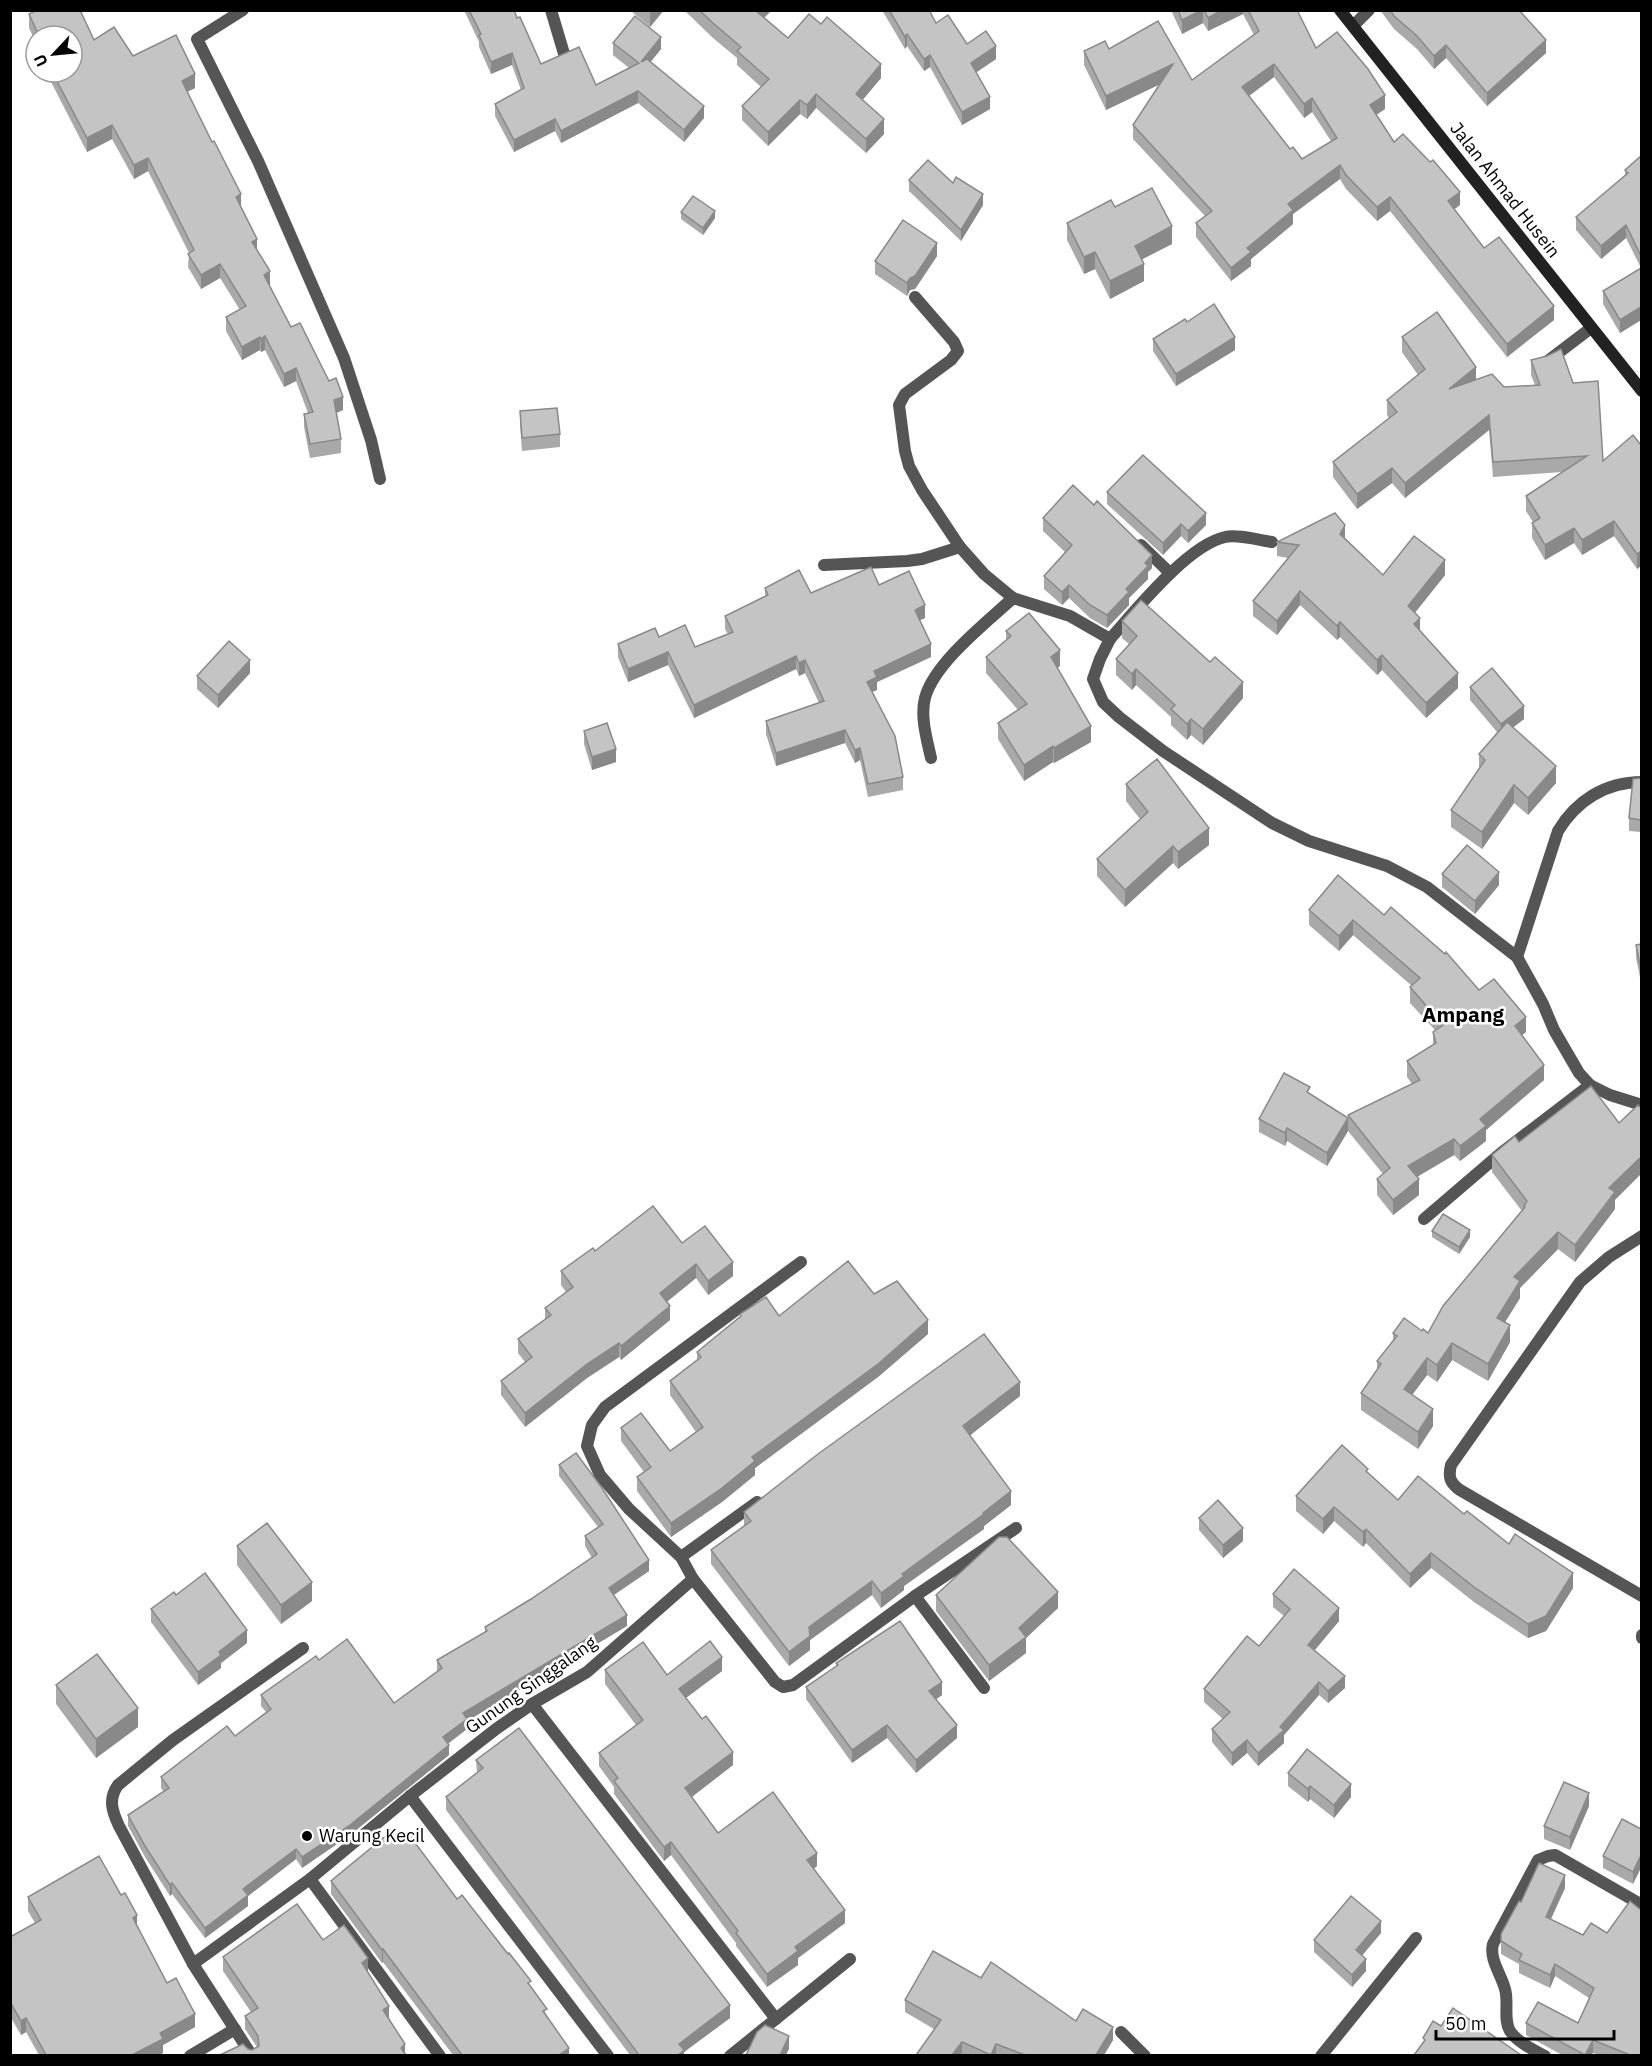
<svg xmlns="http://www.w3.org/2000/svg" width="1652" height="2066" viewBox="0 0 1652 2066" font-family="'IBM Plex Sans',sans-serif">
	<style>
		.lines { fill: none; stroke-linecap: round; stroke-linejoin: round }
		.street { stroke: #555; stroke-width: 12 }
		.secondary { stroke: #222; stroke-width: 12 }
		.wall { fill: #a9a9a9; fill-rule: evenodd }
		.shaded-wall { fill: #898989 }
		.building { fill: #c4c4c4; stroke: #898989; stroke-width: 1.5; fill-rule: evenodd }
		.poi-dot { fill: #000; stroke: #fff; stroke-width: 2 }
		.labels { text-anchor: middle; stroke-width: 5; stroke-linejoin: round; paint-order: stroke }
		.street-label { font-size: 18px; fill: #000; stroke: #fff }
		.poi-label { font-size: 18px; fill: #000; stroke: #fff; text-anchor: start }
		.quarter-label { font-size: 21px; font-weight: bold; fill: #000; stroke: #fff }
	</style>
	<rect width="100%" height="100%" fill="#fff"/>
	<g class="lines">
		<g class="street">
			<path d="M 243,10 L 197,39 L 258,161 L 344,358 L 371,440 L 380,479"/>
			<path d="M 551,10 L 565,57"/>
			<path d="M 1353,26 L 1369,10"/>
			<path d="M 915,297 L 954,342 L 958,351 L 951,360 L 905,394 L 899,405 L 905,451 L 909,466 L 922,490 L 960,547"/>
			<path d="M 1549,360 L 1591,328"/>
			<path d="M 1141,545 L 1170,573"/>
			<path d="M 824,565 L 907,561 L 922,559 L 960,547 L 984,574 L 1013,598 L 1070,616 L 1110,639 C 1136,610 1188,545 1225,537 C 1237,534 1259,540 1272,542"/>
			<path d="M 1110,639 L 1100,659 L 1093,679 L 1103,702 L 1119,717 L 1163,751 L 1272,823 L 1309,841 L 1387,866 L 1427,887 L 1517,957 L 1543,1004 L 1554,1030 L 1579,1073 L 1590,1085 L 1610,1095 L 1642,1105"/>
			<path d="M 931,758 C 927,740 920,716 925,698 C 934,663 987,622 1013,598"/>
			<path d="M 1517,957 L 1558,831 C 1576,801 1605,782 1642,782"/>
			<path d="M 1424,1219 L 1501,1153 L 1590,1085"/>
			<path d="M 1642,1236 L 1609,1257 L 1580,1282 L 1451,1465 C 1448,1477 1450,1483 1460,1490 L 1642,1596"/>
			<path d="M 681,1557 L 757,1502"/>
			<path d="M 693,1579 L 775,1682 L 783,1687 L 793,1685 L 915,1596 L 1016,1528"/>
			<path d="M 915,1596 L 984,1688"/>
			<path d="M 1642,1635 L 1642,1638"/>
			<path d="M 532,1704 L 776,2019"/>
			<path d="M 410,1796 L 608,2056"/>
			<path d="M 310,1879 L 440,2056"/>
			<path d="M 193,1964 L 119,1826 C 112,1811 108,1799 118,1785 L 173,1740 L 303,1648"/>
			<path d="M 1121,2032 L 1145,2056"/>
			<path d="M 190,2056 L 235,2029"/>
			<path d="M 252,2056 L 193,1964 L 310,1879 L 410,1796 L 496,1729 L 532,1704 L 587,1672 L 693,1579 L 681,1557 L 629,1509 L 600,1475 L 587,1446 L 592,1425 L 605,1407 L 801,1262"/>
			<path d="M 730,2056 L 850,1959"/>
			<path d="M 1321,2056 L 1416,1938"/>
			<path d="M 1545,2056 C 1534,2050 1518,2043 1510,2031 C 1503,2020 1509,2002 1505,1989 C 1501,1974 1489,1959 1493,1944 L 1538,1860 L 1548,1856 L 1555,1855 L 1642,1905"/>
		</g>
		<path class="secondary" d="M 1340,10 L 1642,391"/>
	</g>
	<g class="wall">
		<path d="M 464,10 L 514,10 L 541,64 L 596,85 L 629,68 L 613,55 L 613,43 L 661,49 L 650,62 L 704,118 L 684,142 L 638,103 L 561,143 L 555,131 L 514,152 L 495,116 L 495,104 L 521,90 L 512,65 L 491,74 L 479,47 L 479,42 Z"/>
		<path d="M 630,10 L 664,10 L 650,27 Z"/>
		<path d="M 684,10 L 772,10 L 764,18 L 788,38 L 881,78 L 862,100 L 884,134 L 866,153 L 816,108 L 807,119 L 800,114 L 768,146 L 742,120 L 742,106 L 761,87 L 737,65 L 737,58 L 713,38 Z"/>
		<path d="M 882,10 L 929,10 L 936,23 L 967,44 L 996,59 L 976,72 L 990,109 L 962,125 L 930,67 L 924,71 L 907,46 L 905,49 Z"/>
		<path d="M 1171,10 L 1297,10 L 1316,48 L 1385,109 L 1376,115 L 1394,142 L 1460,205 L 1454,209 L 1484,248 L 1554,320 L 1507,357 L 1390,211 L 1377,221 L 1346,189 L 1340,179 L 1293,214 L 1293,224 L 1251,259 L 1251,266 L 1231,281 L 1196,237 L 1196,223 L 1205,216 L 1133,139 L 1133,125 L 1160,84 L 1106,110 L 1084,65 L 1084,51 L 1109,49 L 1192,80 L 1254,35 L 1243,14 L 1208,31 L 1203,23 L 1182,34 ZM 1274,77 L 1304,118 L 1312,112 L 1331,141 L 1302,159 L 1290,149 L 1249,96 Z"/>
		<path d="M 1380,10 L 1519,10 L 1546,53 L 1487,106 L 1446,58 L 1434,69 L 1417,49 L 1394,29 Z"/>
		<path d="M 29,14 L 133,56 L 195,88 L 187,92 L 241,208 L 270,285 L 269,286 L 291,327 L 343,410 L 336,413 L 341,439 L 341,453 L 310,458 L 304,427 L 304,414 L 308,413 L 296,381 L 284,387 L 265,350 L 261,352 L 260,350 L 242,360 L 226,331 L 226,317 L 240,310 L 220,278 L 201,289 L 188,267 L 189,253 L 148,171 L 134,179 L 112,139 L 87,152 L 49,78 L 47,79 L 43,72 L 72,72 L 72,36 L 36,36 L 36,43 L 29,28 Z"/>
		<path d="M 1641,156 L 1641,320 L 1620,333 L 1603,304 L 1603,291 L 1641,268 L 1626,238 L 1601,259 L 1576,230 L 1576,217 L 1625,175 L 1625,170 Z"/>
		<path d="M 909,180 L 953,183 L 983,205 L 961,241 L 909,191 Z"/>
		<path d="M 1115,207 L 1172,244 L 1142,259 L 1144,281 L 1110,299 L 1095,269 L 1084,274 L 1067,240 L 1067,223 Z"/>
		<path d="M 681,212 L 715,218 L 703,235 L 681,219 Z"/>
		<path d="M 937,256 L 915,289 L 910,290 L 907,296 L 875,274 L 875,261 Z"/>
		<path d="M 1187,322 L 1235,350 L 1176,386 L 1153,351 L 1153,339 Z"/>
		<path d="M 1402,337 L 1476,379 L 1504,387 L 1535,385 L 1531,375 L 1531,360 L 1573,383 L 1603,461 L 1641,445 L 1641,566 L 1637,569 L 1614,536 L 1582,555 L 1574,543 L 1545,560 L 1532,538 L 1532,523 L 1533,522 L 1526,511 L 1526,496 L 1562,472 L 1493,477 L 1489,430 L 1405,498 L 1392,483 L 1357,509 L 1333,477 L 1333,462 L 1389,418 L 1387,415 L 1387,400 L 1418,375 L 1402,352 Z"/>
		<path d="M 520,411 L 560,434 L 560,447 L 522,451 L 520,424 Z"/>
		<path d="M 1107,492 L 1206,525 L 1188,543 L 1181,536 L 1163,555 L 1107,504 Z"/>
		<path d="M 1043,518 L 1152,568 L 1148,572 L 1148,579 L 1129,598 L 1129,605 L 1107,628 L 1090,618 L 1069,598 L 1062,605 L 1044,589 L 1044,576 L 1065,552 L 1043,531 Z"/>
		<path d="M 1345,538 L 1383,575 L 1445,575 L 1415,613 L 1420,631 L 1458,688 L 1426,718 L 1382,670 L 1377,675 L 1340,637 L 1337,640 L 1300,605 L 1277,635 L 1253,616 L 1253,601 L 1288,558 L 1277,556 L 1277,542 Z"/>
		<path d="M 879,585 L 925,618 L 920,620 L 931,657 L 877,682 L 877,690 L 872,692 L 903,777 L 903,790 L 868,797 L 860,760 L 855,763 L 845,743 L 776,766 L 766,734 L 766,721 L 819,703 L 805,673 L 799,676 L 796,669 L 694,718 L 668,665 L 628,682 L 618,657 L 618,644 L 659,637 L 695,647 L 728,634 L 725,629 L 725,616 L 765,596 L 765,588 L 811,593 Z"/>
		<path d="M 1122,621 L 1243,698 L 1203,745 L 1191,735 L 1187,740 L 1171,725 L 1171,717 L 1136,685 L 1132,690 L 1116,675 L 1116,659 L 1129,644 L 1122,638 Z"/>
		<path d="M 1006,631 L 1060,666 L 1057,668 L 1091,742 L 1054,763 L 1053,762 L 1024,781 L 998,739 L 998,723 L 1018,710 L 986,673 L 986,657 L 1006,640 Z"/>
		<path d="M 250,673 L 218,708 L 197,689 L 197,676 Z"/>
		<path d="M 1470,687 L 1524,719 L 1513,727 L 1556,783 L 1528,815 L 1514,803 L 1482,849 L 1451,827 L 1451,810 L 1479,770 L 1479,754 L 1497,732 L 1470,700 Z"/>
		<path d="M 584,731 L 616,762 L 592,770 L 584,744 Z"/>
		<path d="M 1641,778 L 1641,832 L 1629,831 L 1629,818 Z"/>
		<path d="M 1126,784 L 1209,845 L 1178,869 L 1173,863 L 1125,907 L 1097,876 L 1097,859 L 1140,819 L 1126,801 Z"/>
		<path d="M 1442,874 L 1499,885 L 1475,914 L 1442,887 Z"/>
		<path d="M 1309,910 L 1384,915 L 1479,990 L 1526,1032 L 1522,1035 L 1544,1080 L 1486,1130 L 1486,1141 L 1460,1161 L 1454,1155 L 1417,1177 L 1419,1195 L 1393,1215 L 1377,1195 L 1377,1179 L 1383,1174 L 1348,1131 L 1327,1166 L 1287,1141 L 1285,1146 L 1259,1132 L 1259,1119 L 1310,1094 L 1348,1118 L 1348,1115 L 1412,1084 L 1407,1077 L 1407,1061 L 1433,1045 L 1433,1032 L 1435,1030 L 1410,1003 L 1410,987 L 1412,986 L 1353,935 L 1339,951 L 1309,925 Z"/>
		<path d="M 1641,944 L 1641,982 L 1636,958 L 1636,945 Z"/>
		<path d="M 1519,1142 L 1615,1200 L 1615,1209 L 1575,1262 L 1558,1249 L 1520,1288 L 1520,1298 L 1505,1322 L 1510,1342 L 1488,1381 L 1452,1360 L 1437,1382 L 1427,1375 L 1412,1395 L 1433,1426 L 1418,1449 L 1361,1410 L 1361,1393 L 1377,1369 L 1377,1361 L 1393,1340 L 1393,1333 L 1422,1331 L 1428,1333 L 1522,1211 L 1492,1172 L 1492,1155 Z"/>
		<path d="M 1432,1231 L 1470,1237 L 1459,1254 L 1432,1237 Z"/>
		<path d="M 682,1243 L 733,1276 L 708,1295 L 696,1278 L 667,1302 L 670,1320 L 621,1360 L 619,1357 L 587,1378 L 525,1427 L 501,1395 L 501,1381 L 525,1362 L 518,1353 L 518,1339 L 545,1319 L 545,1308 L 566,1292 L 561,1285 L 561,1271 L 595,1251 Z"/>
		<path d="M 1641,1277 L 1641,1298 L 1640,1297 L 1640,1278 Z"/>
		<path d="M 874,1294 L 928,1334 L 878,1377 L 755,1468 L 755,1475 L 722,1502 L 671,1537 L 637,1491 L 637,1477 L 644,1472 L 621,1441 L 621,1428 L 670,1451 L 696,1432 L 670,1395 L 670,1381 L 697,1361 L 697,1352 L 740,1317 L 740,1314 L 779,1316 Z"/>
		<path d="M 1020,1396 L 970,1435 L 1011,1505 L 984,1526 L 984,1529 L 904,1586 L 904,1590 L 881,1608 L 872,1595 L 810,1640 L 810,1650 L 789,1666 L 711,1564 L 711,1550 L 744,1526 L 744,1512 Z"/>
		<path d="M 559,1465 L 649,1571 L 614,1595 L 627,1626 L 467,1721 L 467,1729 L 448,1744 L 449,1755 L 350,1835 L 302,1868 L 296,1859 L 248,1896 L 248,1906 L 205,1938 L 172,1894 L 170,1896 L 145,1857 L 128,1826 L 128,1815 L 164,1792 L 161,1788 L 161,1777 L 235,1736 L 266,1712 L 261,1706 L 261,1695 L 319,1660 L 394,1703 L 437,1671 L 437,1660 L 485,1632 L 485,1627 L 531,1599 L 592,1558 L 585,1546 L 585,1536 L 598,1527 L 559,1476 Z"/>
		<path d="M 1368,1473 L 1398,1500 L 1464,1514 L 1573,1588 L 1546,1631 L 1528,1638 L 1474,1602 L 1431,1568 L 1410,1588 L 1366,1543 L 1363,1547 L 1334,1521 L 1323,1534 L 1296,1511 L 1296,1496 Z"/>
		<path d="M 1199,1518 L 1243,1541 L 1223,1558 L 1199,1530 Z"/>
		<path d="M 237,1546 L 312,1601 L 281,1624 L 237,1565 Z"/>
		<path d="M 1273,1594 L 1339,1621 L 1315,1650 L 1345,1688 L 1328,1703 L 1319,1695 L 1284,1735 L 1284,1743 L 1258,1766 L 1247,1753 L 1232,1766 L 1212,1742 L 1212,1729 L 1223,1719 L 1204,1702 L 1204,1689 L 1259,1646 L 1284,1616 L 1273,1607 Z"/>
		<path d="M 176,1595 L 247,1643 L 221,1663 L 221,1668 L 198,1685 L 151,1622 L 151,1609 Z"/>
		<path d="M 936,1595 L 1058,1608 L 1026,1638 L 1026,1653 L 989,1681 L 936,1611 Z"/>
		<path d="M 836,1663 L 942,1695 L 935,1700 L 957,1738 L 916,1773 L 887,1738 L 852,1763 L 806,1699 L 806,1687 L 836,1666 Z"/>
		<path d="M 605,1670 L 667,1675 L 722,1671 L 686,1698 L 733,1765 L 692,1797 L 718,1833 L 817,1866 L 814,1869 L 845,1923 L 798,1958 L 798,1965 L 767,1987 L 736,1946 L 736,1943 L 671,1855 L 664,1861 L 614,1794 L 614,1787 L 599,1766 L 599,1753 L 636,1725 L 605,1684 Z"/>
		<path d="M 56,1685 L 138,1727 L 96,1758 L 56,1704 Z"/>
		<path d="M 476,1760 L 730,2018 L 684,2052 L 684,2055 L 630,2055 L 446,1810 L 446,1797 L 477,1773 Z"/>
		<path d="M 1288,1773 L 1351,1797 L 1334,1818 L 1310,1799 L 1308,1802 L 1288,1786 Z"/>
		<path d="M 1589,1806 L 1570,1850 L 1544,1839 L 1544,1826 Z"/>
		<path d="M 1641,1829 L 1633,1884 L 1603,1868 L 1603,1856 Z"/>
		<path d="M 403,1841 L 457,1899 L 531,1987 L 569,2055 L 453,2055 L 383,1962 L 382,1963 L 331,1894 L 331,1881 Z"/>
		<path d="M 1565,1888 L 1551,1919 L 1641,2055 L 1600,2055 L 1593,2053 L 1591,2055 L 1562,2055 L 1526,2035 L 1526,2023 L 1578,2023 L 1589,1998 L 1555,1976 L 1550,1988 L 1519,1973 L 1519,1964 L 1501,1954 L 1501,1934 L 1521,1902 Z"/>
		<path d="M 28,1897 L 137,1926 L 167,1983 L 195,2027 L 163,2045 L 163,2053 L 158,2055 L 39,2055 L 26,2032 L 21,2035 L 10,2016 L 10,1937 L 35,1923 L 28,1911 Z"/>
		<path d="M 1381,1933 L 1362,1956 L 1366,1971 L 1352,1987 L 1314,1952 L 1314,1940 Z"/>
		<path d="M 323,1940 L 368,1972 L 405,2053 L 220,2055 L 248,2049 L 252,2050 L 257,2047 L 245,2029 L 245,2016 L 251,2012 L 223,1971 L 223,1957 Z"/>
		<path d="M 981,1978 L 1076,2021 L 1113,2040 L 1104,2055 L 964,2055 L 962,2054 L 934,2029 L 905,2012 L 905,2000 Z"/>
	</g>
	<g class="shaded-wall">
		<path d="M 652,10 L 664,10 L 650,27 L 650,13 Z"/>
		<path d="M 756,10 L 772,10 L 756,25 Z"/>
		<path d="M 1202,10 L 1203,10 L 1203,23 L 1182,34 L 1182,20 Z"/>
		<path d="M 1222,10 L 1243,10 L 1243,14 L 1208,31 L 1208,18 Z"/>
		<path d="M 907,34 L 907,46 L 905,49 L 905,37 Z"/>
		<path d="M 661,37 L 661,49 L 641,74 L 641,62 Z"/>
		<path d="M 1546,40 L 1546,53 L 1487,106 L 1487,93 Z"/>
		<path d="M 1446,45 L 1446,58 L 1434,69 L 1434,56 Z"/>
		<path d="M 996,46 L 996,59 L 971,76 L 971,63 Z"/>
		<path d="M 512,53 L 512,65 L 491,74 L 491,62 Z"/>
		<path d="M 930,55 L 930,67 L 924,71 L 924,59 Z"/>
		<path d="M 881,64 L 881,78 L 856,108 L 856,94 Z"/>
		<path d="M 1173,64 L 1173,78 L 1106,110 L 1106,96 Z"/>
		<path d="M 1274,64 L 1274,77 L 1242,101 L 1242,87 Z"/>
		<path d="M 47,72 L 49,72 L 49,78 L 47,79 Z"/>
		<path d="M 195,74 L 195,88 L 182,94 L 182,81 Z"/>
		<path d="M 638,91 L 638,103 L 561,143 L 561,131 Z"/>
		<path d="M 816,94 L 816,108 L 807,119 L 807,105 Z"/>
		<path d="M 1385,95 L 1385,109 L 1370,119 L 1370,105 Z"/>
		<path d="M 990,97 L 990,109 L 962,125 L 962,112 Z"/>
		<path d="M 1312,98 L 1312,112 L 1304,118 L 1304,104 Z"/>
		<path d="M 800,100 L 800,114 L 768,146 L 768,132 Z"/>
		<path d="M 704,106 L 704,118 L 684,142 L 684,130 Z"/>
		<path d="M 555,119 L 555,131 L 514,152 L 514,140 Z"/>
		<path d="M 884,119 L 884,134 L 866,153 L 866,139 Z"/>
		<path d="M 112,125 L 112,139 L 87,152 L 87,138 Z"/>
		<path d="M 148,158 L 148,171 L 134,179 L 134,165 Z"/>
		<path d="M 1340,165 L 1340,179 L 1293,214 L 1293,224 L 1251,259 L 1251,266 L 1231,281 L 1231,268 L 1247,248 L 1288,204 Z"/>
		<path d="M 1460,192 L 1460,205 L 1448,214 L 1448,201 Z"/>
		<path d="M 241,194 L 241,208 L 236,197 Z"/>
		<path d="M 983,194 L 983,205 L 961,241 L 961,230 Z"/>
		<path d="M 1390,197 L 1390,211 L 1377,221 L 1377,207 Z"/>
		<path d="M 715,211 L 715,218 L 703,235 L 703,228 Z"/>
		<path d="M 1626,225 L 1626,238 L 1601,259 L 1601,246 Z"/>
		<path d="M 1172,226 L 1172,244 L 1135,263 L 1135,246 Z"/>
		<path d="M 257,239 L 257,253 L 252,242 Z"/>
		<path d="M 937,243 L 937,256 L 915,289 L 910,290 L 907,296 L 907,283 L 910,278 Z"/>
		<path d="M 1095,252 L 1095,269 L 1084,274 L 1084,257 Z"/>
		<path d="M 220,264 L 220,278 L 201,289 L 201,275 Z"/>
		<path d="M 1144,264 L 1144,281 L 1110,299 L 1110,281 Z"/>
		<path d="M 270,271 L 270,285 L 264,289 L 264,275 Z"/>
		<path d="M 1554,306 L 1554,320 L 1507,357 L 1507,344 Z"/>
		<path d="M 1641,307 L 1641,320 L 1620,333 L 1620,320 Z"/>
		<path d="M 265,336 L 265,350 L 261,352 L 261,339 Z"/>
		<path d="M 260,337 L 260,350 L 242,360 L 242,347 Z"/>
		<path d="M 1235,337 L 1235,350 L 1176,386 L 1176,374 Z"/>
		<path d="M 1476,367 L 1476,382 L 1449,389 Z"/>
		<path d="M 296,368 L 296,381 L 284,387 L 284,374 Z"/>
		<path d="M 343,397 L 343,410 L 334,414 L 334,400 Z"/>
		<path d="M 1489,415 L 1489,430 L 1405,498 L 1405,483 Z"/>
		<path d="M 1392,468 L 1392,483 L 1357,509 L 1357,494 Z"/>
		<path d="M 1206,513 L 1206,525 L 1188,543 L 1188,531 Z"/>
		<path d="M 1614,521 L 1614,536 L 1582,555 L 1582,540 Z"/>
		<path d="M 1181,524 L 1181,536 L 1163,555 L 1163,543 Z"/>
		<path d="M 1345,525 L 1345,540 L 1340,534 Z"/>
		<path d="M 1574,528 L 1574,543 L 1545,560 L 1545,545 Z"/>
		<path d="M 1641,551 L 1641,566 L 1637,569 L 1637,554 Z"/>
		<path d="M 1152,555 L 1152,568 L 1148,572 L 1148,579 L 1129,598 L 1129,605 L 1107,628 L 1107,615 L 1145,563 Z"/>
		<path d="M 1445,560 L 1445,575 L 1408,621 L 1408,606 Z"/>
		<path d="M 1069,585 L 1069,598 L 1062,605 L 1062,592 Z"/>
		<path d="M 1300,591 L 1300,605 L 1277,635 L 1277,621 Z"/>
		<path d="M 925,605 L 925,618 L 915,622 L 915,610 Z"/>
		<path d="M 1420,618 L 1420,633 L 1414,624 Z"/>
		<path d="M 1340,622 L 1340,637 L 1337,640 L 1337,626 Z"/>
		<path d="M 931,644 L 931,657 L 877,682 L 877,690 L 867,694 L 867,682 L 874,671 Z"/>
		<path d="M 1060,650 L 1060,666 L 1051,673 L 1051,657 Z"/>
		<path d="M 668,652 L 668,665 L 628,682 L 628,669 Z"/>
		<path d="M 1382,655 L 1382,670 L 1377,675 L 1377,660 Z"/>
		<path d="M 796,656 L 796,669 L 694,718 L 694,705 Z"/>
		<path d="M 250,660 L 250,673 L 218,708 L 218,695 Z"/>
		<path d="M 805,660 L 805,673 L 799,676 L 799,663 Z"/>
		<path d="M 1136,669 L 1136,685 L 1132,690 L 1132,674 Z"/>
		<path d="M 1458,673 L 1458,688 L 1426,718 L 1426,703 Z"/>
		<path d="M 1243,682 L 1243,698 L 1203,745 L 1203,729 Z"/>
		<path d="M 1524,706 L 1524,719 L 1501,737 L 1501,724 Z"/>
		<path d="M 1191,719 L 1191,735 L 1187,740 L 1187,724 Z"/>
		<path d="M 1091,726 L 1091,742 L 1054,763 L 1054,748 Z"/>
		<path d="M 845,730 L 845,743 L 776,766 L 776,753 Z"/>
		<path d="M 1053,746 L 1053,762 L 1024,781 L 1024,765 Z"/>
		<path d="M 860,748 L 860,760 L 855,763 L 855,750 Z"/>
		<path d="M 616,749 L 616,762 L 592,770 L 592,757 Z"/>
		<path d="M 1556,766 L 1556,783 L 1528,815 L 1528,798 Z"/>
		<path d="M 1514,785 L 1514,803 L 1482,849 L 1482,832 Z"/>
		<path d="M 1209,828 L 1209,845 L 1178,869 L 1178,852 Z"/>
		<path d="M 1173,846 L 1173,863 L 1125,907 L 1125,890 Z"/>
		<path d="M 1499,872 L 1499,885 L 1475,914 L 1475,901 Z"/>
		<path d="M 1353,920 L 1353,935 L 1339,951 L 1339,936 Z"/>
		<path d="M 1526,1017 L 1526,1032 L 1515,1041 L 1515,1026 Z"/>
		<path d="M 1544,1065 L 1544,1080 L 1486,1130 L 1486,1141 L 1460,1161 L 1460,1146 L 1480,1119 Z"/>
		<path d="M 1348,1118 L 1348,1131 L 1327,1166 L 1327,1153 Z"/>
		<path d="M 1287,1128 L 1287,1141 L 1285,1146 L 1285,1133 Z"/>
		<path d="M 1454,1139 L 1454,1155 L 1408,1182 L 1408,1166 Z"/>
		<path d="M 1641,1157 L 1641,1174 L 1615,1200 L 1615,1209 L 1575,1262 L 1575,1245 L 1609,1188 Z"/>
		<path d="M 1419,1179 L 1419,1195 L 1393,1215 L 1393,1200 Z"/>
		<path d="M 1470,1230 L 1470,1237 L 1459,1254 L 1459,1247 Z"/>
		<path d="M 1558,1232 L 1558,1249 L 1520,1288 L 1520,1298 L 1497,1335 L 1497,1318 L 1514,1277 Z"/>
		<path d="M 733,1262 L 733,1276 L 708,1295 L 708,1281 Z"/>
		<path d="M 696,1264 L 696,1278 L 660,1307 L 660,1293 Z"/>
		<path d="M 670,1306 L 670,1320 L 621,1360 L 621,1346 Z"/>
		<path d="M 928,1320 L 928,1334 L 878,1377 L 755,1468 L 755,1475 L 722,1502 L 671,1537 L 671,1523 L 752,1457 Z"/>
		<path d="M 1510,1325 L 1510,1342 L 1488,1381 L 1488,1364 Z"/>
		<path d="M 619,1343 L 619,1357 L 587,1378 L 525,1427 L 525,1413 L 587,1364 Z"/>
		<path d="M 1452,1343 L 1452,1360 L 1437,1382 L 1437,1365 Z"/>
		<path d="M 1427,1358 L 1427,1375 L 1404,1406 L 1404,1389 Z"/>
		<path d="M 1020,1382 L 1020,1396 L 963,1441 L 963,1426 Z"/>
		<path d="M 1433,1409 L 1433,1426 L 1418,1449 L 1418,1432 Z"/>
		<path d="M 1011,1491 L 1011,1505 L 984,1526 L 984,1529 L 904,1586 L 904,1590 L 881,1608 L 881,1593 L 902,1574 Z"/>
		<path d="M 1334,1507 L 1334,1521 L 1323,1534 L 1323,1519 Z"/>
		<path d="M 1243,1528 L 1243,1541 L 1223,1558 L 1223,1545 Z"/>
		<path d="M 1366,1529 L 1366,1543 L 1363,1547 L 1363,1532 Z"/>
		<path d="M 1431,1553 L 1431,1568 L 1410,1588 L 1410,1574 Z"/>
		<path d="M 649,1560 L 649,1571 L 609,1598 L 609,1588 Z"/>
		<path d="M 1573,1573 L 1573,1588 L 1546,1631 L 1528,1638 L 1528,1624 Z"/>
		<path d="M 872,1581 L 872,1595 L 810,1640 L 810,1650 L 789,1666 L 789,1652 L 809,1627 Z"/>
		<path d="M 312,1582 L 312,1601 L 281,1624 L 281,1605 Z"/>
		<path d="M 1058,1592 L 1058,1608 L 1026,1638 L 1026,1653 L 989,1681 L 989,1665 L 1019,1628 Z"/>
		<path d="M 1339,1608 L 1339,1621 L 1308,1658 L 1308,1645 Z"/>
		<path d="M 627,1615 L 627,1626 L 467,1721 L 467,1729 L 443,1747 L 443,1737 L 463,1713 Z"/>
		<path d="M 247,1630 L 247,1643 L 221,1663 L 221,1668 L 198,1685 L 198,1672 L 219,1652 Z"/>
		<path d="M 722,1657 L 722,1671 L 679,1703 L 679,1689 Z"/>
		<path d="M 1345,1676 L 1345,1688 L 1328,1703 L 1328,1691 Z"/>
		<path d="M 942,1682 L 942,1695 L 929,1704 L 929,1691 Z"/>
		<path d="M 1319,1682 L 1319,1695 L 1284,1735 L 1284,1743 L 1258,1766 L 1258,1753 L 1280,1727 Z"/>
		<path d="M 138,1708 L 138,1727 L 96,1758 L 96,1739 Z"/>
		<path d="M 887,1725 L 887,1738 L 852,1763 L 852,1750 Z"/>
		<path d="M 957,1725 L 957,1738 L 916,1773 L 916,1760 Z"/>
		<path d="M 1247,1740 L 1247,1753 L 1232,1766 L 1232,1753 Z"/>
		<path d="M 449,1745 L 449,1755 L 350,1835 L 302,1868 L 302,1857 Z"/>
		<path d="M 733,1752 L 733,1765 L 685,1802 L 685,1788 Z"/>
		<path d="M 1351,1784 L 1351,1797 L 1334,1818 L 1334,1805 Z"/>
		<path d="M 1310,1786 L 1310,1799 L 1308,1802 L 1308,1789 Z"/>
		<path d="M 1589,1793 L 1589,1806 L 1570,1850 L 1570,1837 Z"/>
		<path d="M 671,1842 L 671,1855 L 664,1861 L 664,1847 Z"/>
		<path d="M 296,1849 L 296,1859 L 248,1896 L 248,1906 L 205,1938 L 205,1928 L 243,1889 Z"/>
		<path d="M 817,1853 L 817,1866 L 807,1874 L 807,1860 Z"/>
		<path d="M 1641,1855 L 1641,1868 L 1633,1884 L 1633,1872 Z"/>
		<path d="M 1565,1875 L 1565,1888 L 1546,1929 L 1546,1917 Z"/>
		<path d="M 172,1883 L 172,1894 L 170,1896 L 170,1885 Z"/>
		<path d="M 845,1910 L 845,1923 L 798,1958 L 798,1965 L 767,1987 L 767,1974 L 795,1947 Z"/>
		<path d="M 137,1915 L 137,1929 L 133,1918 Z"/>
		<path d="M 1381,1921 L 1381,1933 L 1356,1962 L 1356,1950 Z"/>
		<path d="M 383,1949 L 383,1962 L 382,1963 L 382,1950 Z"/>
		<path d="M 368,1958 L 368,1972 L 362,1977 L 362,1963 Z"/>
		<path d="M 1366,1959 L 1366,1971 L 1352,1987 L 1352,1975 Z"/>
		<path d="M 1555,1964 L 1555,1976 L 1550,1988 L 1550,1975 Z"/>
		<path d="M 730,2005 L 730,2018 L 684,2052 L 684,2055 L 678,2055 L 679,2044 Z"/>
		<path d="M 389,2006 L 389,2020 L 383,2010 Z"/>
		<path d="M 195,2014 L 195,2027 L 163,2045 L 163,2053 L 158,2055 L 132,2055 L 160,2033 Z"/>
		<path d="M 26,2018 L 26,2032 L 21,2035 L 21,2021 Z"/>
		<path d="M 1113,2027 L 1113,2040 L 1104,2055 L 1096,2055 Z"/>
		<path d="M 789,2036 L 789,2049 L 786,2055 L 780,2055 Z"/>
		<path d="M 1593,2040 L 1593,2053 L 1591,2055 L 1585,2055 Z"/>
		<path d="M 962,2042 L 962,2054 L 961,2055 L 952,2055 Z"/>
		<path d="M 405,2044 L 405,2055 L 401,2048 Z"/>
		<path d="M 996,2044 L 996,2055 L 991,2055 Z"/>
		<path d="M 569,2048 L 569,2055 L 559,2055 Z"/>
	</g>
	<g class="building">
		<path d="M 37,10 L 80,10 L 94,40 L 114,27 L 133,56 L 176,35 L 195,74 L 182,81 L 212,142 L 214,141 L 241,194 L 236,197 L 257,239 L 252,242 L 270,271 L 264,275 L 291,327 L 300,323 L 329,381 L 336,378 L 343,397 L 334,400 L 341,439 L 310,444 L 304,414 L 313,412 L 296,368 L 284,374 L 265,336 L 261,339 L 260,337 L 242,347 L 226,317 L 246,306 L 220,264 L 201,275 L 188,254 L 194,250 L 148,158 L 134,165 L 112,125 L 87,138 L 52,72 L 72,72 L 72,36 L 39,36 L 29,14 Z"/>
		<path d="M 469,10 L 514,10 L 517,18 L 520,17 L 541,64 L 579,47 L 596,85 L 639,63 L 613,43 L 635,16 L 661,37 L 641,62 L 647,59 L 704,106 L 684,130 L 638,91 L 561,131 L 555,119 L 514,140 L 495,104 L 524,88 L 512,53 L 491,62 L 479,35 L 481,34 Z"/>
		<path d="M 699,10 L 756,10 L 756,11 L 788,38 L 809,14 L 821,24 L 827,17 L 881,64 L 856,94 L 884,119 L 866,139 L 816,94 L 807,105 L 800,100 L 768,132 L 742,106 L 769,79 L 737,51 L 741,47 L 713,23 Z"/>
		<path d="M 889,10 L 929,10 L 936,23 L 948,15 L 967,44 L 986,31 L 996,46 L 971,63 L 990,97 L 962,112 L 930,55 L 924,59 L 907,34 L 905,37 Z"/>
		<path d="M 1178,10 L 1202,10 L 1182,20 Z"/>
		<path d="M 1204,10 L 1222,10 L 1208,18 Z"/>
		<path d="M 1248,10 L 1297,10 L 1316,48 L 1337,32 L 1368,69 L 1385,95 L 1370,105 L 1394,142 L 1403,134 L 1430,162 L 1433,160 L 1460,192 L 1448,201 L 1484,248 L 1499,237 L 1554,306 L 1507,344 L 1390,197 L 1377,207 L 1346,175 L 1340,165 L 1288,204 L 1293,210 L 1247,248 L 1251,252 L 1231,268 L 1196,223 L 1212,211 L 1133,125 L 1173,64 L 1106,96 L 1084,51 L 1105,41 L 1109,49 L 1158,21 L 1192,80 L 1259,31 ZM 1274,64 L 1304,104 L 1312,98 L 1337,138 L 1302,159 L 1293,147 L 1290,149 L 1242,87 Z"/>
		<path d="M 1390,10 L 1519,10 L 1546,40 L 1487,93 L 1446,45 L 1434,56 L 1417,36 L 1394,16 Z"/>
		<path d="M 1641,156 L 1641,256 L 1626,225 L 1601,246 L 1576,217 L 1628,173 L 1625,170 Z"/>
		<path d="M 928,160 L 953,183 L 956,177 L 983,194 L 961,230 L 909,180 Z"/>
		<path d="M 1152,188 L 1172,226 L 1135,246 L 1144,264 L 1110,281 L 1095,252 L 1084,257 L 1067,223 L 1111,200 L 1115,207 Z"/>
		<path d="M 693,196 L 715,211 L 703,228 L 681,212 Z"/>
		<path d="M 903,220 L 937,243 L 915,276 L 910,278 L 907,283 L 875,261 Z"/>
		<path d="M 1641,268 L 1641,307 L 1620,320 L 1603,291 Z"/>
		<path d="M 1214,304 L 1235,337 L 1176,374 L 1153,339 L 1185,319 L 1187,322 Z"/>
		<path d="M 1437,312 L 1476,367 L 1449,389 L 1492,374 L 1504,387 L 1540,385 L 1531,360 L 1547,356 L 1561,349 L 1573,383 L 1598,381 L 1603,461 L 1633,435 L 1641,445 L 1641,551 L 1637,554 L 1614,521 L 1582,540 L 1574,528 L 1545,545 L 1532,523 L 1540,518 L 1526,496 L 1587,456 L 1493,462 L 1489,415 L 1405,483 L 1392,468 L 1357,494 L 1333,462 L 1397,412 L 1387,400 L 1425,369 L 1402,337 Z"/>
		<path d="M 557,408 L 560,434 L 522,438 L 520,411 Z"/>
		<path d="M 1143,455 L 1206,513 L 1188,531 L 1181,524 L 1163,543 L 1107,492 Z"/>
		<path d="M 1073,485 L 1094,505 L 1097,501 L 1152,555 L 1145,563 L 1148,566 L 1126,589 L 1129,592 L 1107,615 L 1090,605 L 1069,585 L 1062,592 L 1044,576 L 1072,545 L 1043,518 Z"/>
		<path d="M 1335,513 L 1345,525 L 1340,534 L 1383,575 L 1414,536 L 1445,560 L 1408,606 L 1420,618 L 1414,624 L 1458,673 L 1426,703 L 1382,655 L 1377,660 L 1340,622 L 1337,626 L 1300,591 L 1277,621 L 1253,601 L 1299,545 L 1277,542 Z"/>
		<path d="M 871,567 L 879,585 L 909,571 L 925,605 L 915,610 L 931,644 L 874,671 L 877,677 L 867,682 L 895,736 L 903,777 L 868,784 L 860,748 L 855,750 L 845,730 L 776,753 L 766,721 L 824,701 L 805,660 L 799,663 L 796,656 L 694,705 L 668,652 L 628,669 L 618,644 L 655,628 L 659,637 L 685,625 L 695,647 L 733,632 L 725,616 L 768,595 L 765,588 L 799,570 L 811,593 Z"/>
		<path d="M 1141,600 L 1210,662 L 1215,657 L 1243,682 L 1203,729 L 1191,719 L 1187,724 L 1171,709 L 1175,705 L 1136,669 L 1132,674 L 1116,659 L 1137,636 L 1122,621 Z"/>
		<path d="M 1029,613 L 1060,650 L 1051,657 L 1091,726 L 1054,748 L 1053,746 L 1024,765 L 998,723 L 1027,704 L 986,657 L 1011,636 L 1006,631 Z"/>
		<path d="M 229,641 L 250,660 L 218,695 L 197,676 Z"/>
		<path d="M 1492,668 L 1524,706 L 1501,724 L 1470,687 Z"/>
		<path d="M 1507,722 L 1556,766 L 1528,798 L 1514,785 L 1482,832 L 1451,810 L 1485,760 L 1479,754 Z"/>
		<path d="M 607,723 L 616,749 L 592,757 L 584,731 Z"/>
		<path d="M 1157,759 L 1209,828 L 1178,852 L 1173,846 L 1125,890 L 1097,859 L 1148,812 L 1126,784 Z"/>
		<path d="M 1641,778 L 1641,820 L 1629,818 L 1633,779 Z"/>
		<path d="M 1467,845 L 1499,872 L 1475,901 L 1442,874 Z"/>
		<path d="M 1338,875 L 1384,915 L 1391,907 L 1445,954 L 1446,952 L 1479,990 L 1494,979 L 1526,1017 L 1515,1026 L 1544,1065 L 1480,1119 L 1486,1126 L 1460,1146 L 1454,1139 L 1408,1166 L 1419,1179 L 1393,1200 L 1377,1179 L 1390,1168 L 1348,1115 L 1420,1080 L 1407,1061 L 1436,1043 L 1433,1032 L 1443,1025 L 1410,987 L 1420,978 L 1353,920 L 1339,936 L 1309,910 Z"/>
		<path d="M 1641,944 L 1641,970 L 1636,945 Z"/>
		<path d="M 1284,1073 L 1310,1087 L 1307,1092 L 1348,1118 L 1327,1153 L 1287,1128 L 1285,1133 L 1259,1119 Z"/>
		<path d="M 1591,1086 L 1619,1123 L 1638,1105 L 1641,1108 L 1641,1157 L 1609,1188 L 1615,1192 L 1575,1245 L 1558,1232 L 1514,1277 L 1520,1281 L 1497,1318 L 1510,1325 L 1488,1364 L 1452,1343 L 1437,1365 L 1427,1358 L 1404,1389 L 1433,1409 L 1418,1432 L 1361,1393 L 1381,1364 L 1377,1361 L 1397,1336 L 1393,1333 L 1404,1318 L 1422,1331 L 1423,1329 L 1428,1333 L 1443,1306 L 1525,1207 L 1524,1206 L 1527,1201 L 1492,1155 L 1515,1136 L 1519,1142 Z"/>
		<path d="M 653,1206 L 682,1243 L 705,1226 L 733,1262 L 708,1281 L 696,1264 L 660,1293 L 670,1306 L 621,1346 L 619,1343 L 587,1364 L 525,1413 L 501,1381 L 532,1357 L 518,1339 L 551,1315 L 545,1308 L 573,1287 L 561,1271 L 593,1248 L 595,1251 Z"/>
		<path d="M 1443,1214 L 1470,1230 L 1459,1247 L 1432,1231 Z"/>
		<path d="M 848,1261 L 874,1294 L 897,1281 L 928,1320 L 878,1364 L 752,1457 L 755,1461 L 722,1488 L 671,1523 L 637,1477 L 651,1467 L 621,1428 L 641,1413 L 670,1451 L 703,1427 L 670,1381 L 701,1357 L 697,1352 L 741,1316 L 740,1314 L 766,1297 L 779,1316 Z"/>
		<path d="M 984,1334 L 1020,1382 L 963,1426 L 1011,1491 L 983,1513 L 984,1514 L 902,1574 L 904,1576 L 881,1593 L 872,1581 L 809,1627 L 810,1636 L 789,1652 L 711,1550 L 751,1521 L 744,1512 L 818,1454 Z"/>
		<path d="M 1342,1445 L 1368,1469 L 1366,1471 L 1398,1500 L 1418,1476 L 1464,1514 L 1467,1511 L 1509,1544 L 1515,1534 L 1573,1573 L 1546,1616 L 1528,1624 L 1474,1587 L 1431,1553 L 1410,1574 L 1366,1529 L 1363,1532 L 1334,1507 L 1323,1519 L 1296,1496 Z"/>
		<path d="M 576,1453 L 602,1488 L 649,1560 L 609,1588 L 627,1615 L 463,1713 L 467,1719 L 443,1737 L 449,1745 L 350,1825 L 302,1857 L 296,1849 L 243,1889 L 248,1895 L 205,1928 L 172,1883 L 170,1885 L 145,1846 L 128,1815 L 169,1788 L 161,1777 L 227,1726 L 235,1736 L 271,1709 L 261,1695 L 316,1656 L 319,1660 L 347,1639 L 394,1703 L 442,1668 L 437,1660 L 487,1631 L 485,1627 L 531,1599 L 597,1554 L 585,1536 L 603,1524 L 559,1465 Z"/>
		<path d="M 1218,1500 L 1243,1528 L 1223,1545 L 1199,1518 Z"/>
		<path d="M 267,1523 L 312,1582 L 281,1605 L 237,1546 Z"/>
		<path d="M 999,1537 L 1007,1537 L 1058,1592 L 1019,1628 L 1026,1637 L 989,1665 L 936,1595 Z"/>
		<path d="M 1294,1569 L 1339,1608 L 1308,1645 L 1345,1676 L 1328,1691 L 1319,1682 L 1280,1727 L 1284,1730 L 1258,1753 L 1247,1740 L 1232,1753 L 1212,1729 L 1230,1712 L 1204,1689 L 1247,1636 L 1259,1646 L 1290,1609 L 1273,1594 Z"/>
		<path d="M 205,1573 L 247,1630 L 219,1652 L 221,1655 L 198,1672 L 151,1609 L 174,1592 L 176,1595 Z"/>
		<path d="M 900,1621 L 942,1682 L 929,1691 L 957,1725 L 916,1760 L 887,1725 L 852,1750 L 806,1687 L 838,1665 L 836,1663 Z"/>
		<path d="M 710,1641 L 722,1657 L 679,1689 L 702,1719 L 706,1716 L 733,1752 L 685,1788 L 718,1833 L 773,1792 L 817,1853 L 807,1860 L 845,1910 L 795,1947 L 798,1951 L 767,1974 L 736,1933 L 738,1931 L 671,1842 L 664,1847 L 614,1781 L 618,1778 L 599,1753 L 643,1720 L 605,1670 L 643,1642 L 667,1675 Z"/>
		<path d="M 97,1654 L 138,1708 L 96,1739 L 56,1685 Z"/>
		<path d="M 519,1728 L 730,2005 L 679,2044 L 684,2050 L 678,2055 L 639,2055 L 446,1797 L 483,1768 L 476,1760 Z"/>
		<path d="M 1307,1749 L 1351,1784 L 1334,1805 L 1310,1786 L 1308,1789 L 1288,1773 Z"/>
		<path d="M 1564,1782 L 1589,1793 L 1570,1837 L 1544,1826 Z"/>
		<path d="M 1622,1819 L 1641,1829 L 1641,1855 L 1633,1872 L 1603,1856 Z"/>
		<path d="M 394,1829 L 403,1841 L 410,1836 L 457,1899 L 462,1895 L 508,1954 L 509,1953 L 531,1981 L 528,1983 L 547,2009 L 543,2011 L 569,2048 L 559,2055 L 462,2055 L 383,1949 L 382,1950 L 331,1881 Z"/>
		<path d="M 99,1856 L 121,1895 L 125,1893 L 137,1915 L 133,1918 L 167,1983 L 176,1978 L 195,2014 L 160,2033 L 163,2039 L 132,2055 L 46,2055 L 26,2018 L 21,2021 L 10,2002 L 10,1937 L 41,1920 L 28,1897 Z"/>
		<path d="M 1539,1863 L 1565,1875 L 1546,1917 L 1583,1935 L 1591,1923 L 1607,1933 L 1630,1901 L 1641,1910 L 1641,2055 L 1630,2055 L 1593,2040 L 1585,2055 L 1526,2023 L 1538,2002 L 1578,2023 L 1594,1988 L 1555,1964 L 1550,1975 L 1519,1960 L 1522,1954 L 1501,1941 L 1501,1934 L 1519,1901 L 1521,1902 Z"/>
		<path d="M 1351,1896 L 1381,1921 L 1356,1950 L 1366,1959 L 1352,1975 L 1314,1940 Z"/>
		<path d="M 297,1904 L 323,1940 L 344,1925 L 368,1958 L 362,1963 L 389,2006 L 383,2010 L 405,2044 L 401,2048 L 406,2055 L 220,2055 L 243,2044 L 248,2049 L 252,2050 L 259,2046 L 258,2036 L 245,2016 L 258,2008 L 223,1957 Z"/>
		<path d="M 933,1951 L 981,1978 L 991,1962 L 1076,2021 L 1083,2009 L 1113,2027 L 1096,2055 L 1025,2055 L 996,2044 L 991,2055 L 962,2042 L 952,2055 L 916,2055 L 941,2020 L 905,2000 Z"/>
		<path d="M 1453,2008 L 1521,2055 L 1414,2055 L 1425,2040 L 1423,2038 L 1433,2021 L 1441,2026 Z"/>
		<path d="M 765,2025 L 789,2036 L 780,2055 L 746,2055 L 757,2032 Z"/>
	</g>
	<circle class="poi-dot" cx="307" cy="1836" r="6"/>
	<g class="labels">
		<g class="street-label">
			<text transform="translate(1505 190) rotate(52)" y="6">Jalan Ahmad Husein</text>
			<text transform="translate(531 1685) rotate(-35)" y="6">Gunung Singgalang</text>
		</g>
		<g class="poi-label">
			<text x="319" y="1842">Warung Kecil</text>
		</g>
		<g class="quarter-label">
			<text x="1463" y="1022">Ampang</text>
		</g>
	</g>
	<rect width="1652" height="2066" fill="none" stroke="#000000" stroke-width="24"/>
	<g transform="translate(54 54) rotate(244)"><circle r="28" fill="#ffffff" stroke="#999999" stroke-width="1.5"/>
	<path d="M0-4.5L10 22L0 15L-10 22Z" fill="#000000"/>
	<text y="-9" font-size="16" font-weight="bold" text-anchor="middle" fill="#000000">U</text>
	</g>
	<path d="M1436 2030v9h178v-9" fill="none" stroke="#000000" stroke-width="3"/>
	<text x="1445" y="2030" font-size="18" fill="#000000" stroke="#ffffff" stroke-width="4.5" paint-order="stroke">50 m</text>
</svg>
